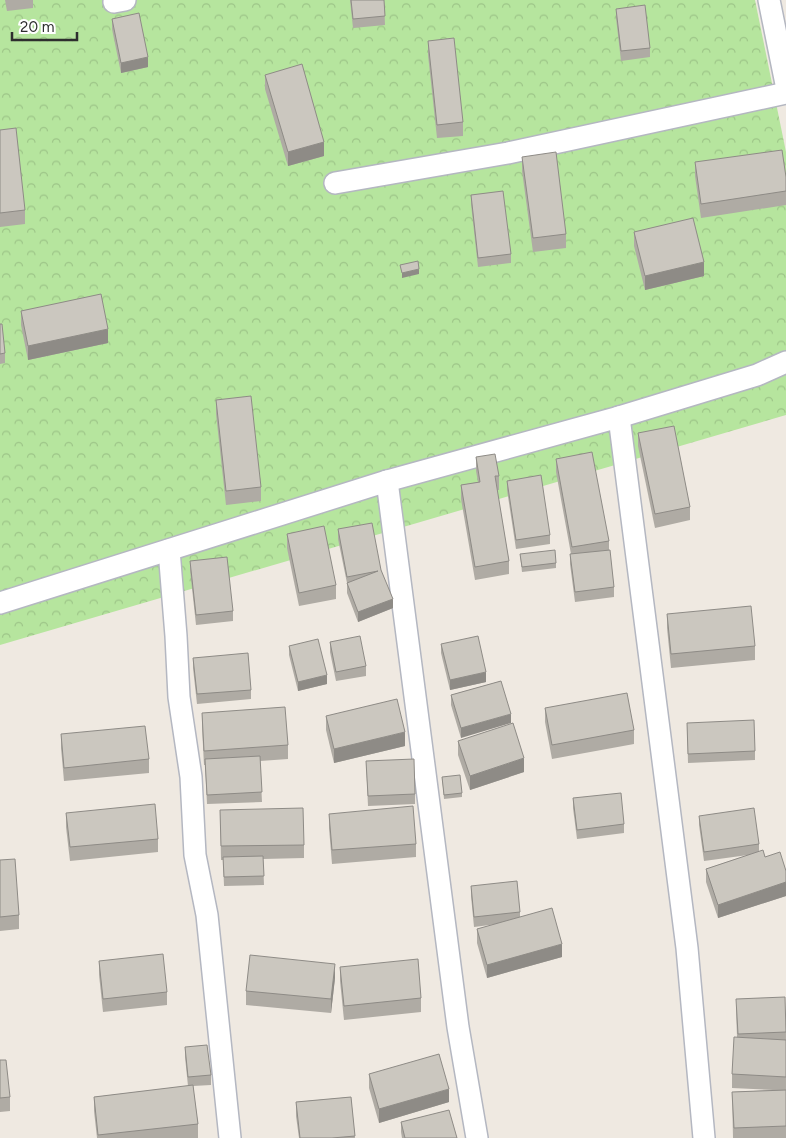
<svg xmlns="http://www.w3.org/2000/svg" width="786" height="1138" viewBox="0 0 786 1138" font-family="Figtree,sans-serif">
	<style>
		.forest { fill: url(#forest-crowns) }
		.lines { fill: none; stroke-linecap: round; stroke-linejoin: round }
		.street-casing { stroke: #b4b7c1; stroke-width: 24 }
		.street { stroke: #fff; stroke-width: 21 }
		.wall { fill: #afaba4 }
		.shaded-wall { fill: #8e8b86 }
		.building { fill: #cbc7bf; stroke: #8e8b86 }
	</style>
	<defs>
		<pattern id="forest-crowns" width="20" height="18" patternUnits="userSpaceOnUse" patternTransform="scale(1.25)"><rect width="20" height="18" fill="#b6e59e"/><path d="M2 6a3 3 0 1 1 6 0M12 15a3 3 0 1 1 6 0" fill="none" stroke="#9dc588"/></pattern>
	</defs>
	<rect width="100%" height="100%" fill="#efe9e1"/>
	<path class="forest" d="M 0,0 L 755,0 L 786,152 L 786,415 L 0,645 Z"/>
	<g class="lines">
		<g class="street-casing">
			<g id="street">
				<path d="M 769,0 L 786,84"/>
				<path d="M 114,2 L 125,0"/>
				<path d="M 335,183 L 508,153 L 786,93"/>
				<path d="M 619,417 L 687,948 L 704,1138"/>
				<path d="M 387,481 L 458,1027 L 477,1138"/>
				<path d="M 169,550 L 176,636 L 179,697 L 191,777 L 195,855 L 207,915 L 230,1138"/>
				<path d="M 0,603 L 387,481 L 619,417 L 757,375 L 786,362"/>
			</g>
		</g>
		<use href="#street" class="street"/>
	</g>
	<g class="wall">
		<path d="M 5,0 L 33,0 L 33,8 L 7,11 Z"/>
		<path d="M 350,0 L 384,0 L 385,25 L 353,28 Z"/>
		<path d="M 616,9 L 650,48 L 650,57 L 621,61 L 616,18 Z"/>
		<path d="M 112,19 L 148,67 L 121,73 L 112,29 Z"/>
		<path d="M 428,41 L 463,122 L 463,136 L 437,138 L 428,55 Z"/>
		<path d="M 265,75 L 324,156 L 288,166 L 265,89 Z"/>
		<path d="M 0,130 L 25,210 L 25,224 L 0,227 Z"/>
		<path d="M 522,157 L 566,234 L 566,248 L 533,252 L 522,171 Z"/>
		<path d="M 695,162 L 786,177 L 786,205 L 701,218 L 695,176 Z"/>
		<path d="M 471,195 L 511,254 L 511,263 L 478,267 L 471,204 Z"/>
		<path d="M 634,232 L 704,276 L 645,290 L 634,246 Z"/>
		<path d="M 21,311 L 108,343 L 28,360 L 21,325 Z"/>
		<path d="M 0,324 L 5,353 L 5,363 L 0,364 Z"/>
		<path d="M 216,400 L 261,487 L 261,501 L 226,505 L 216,414 Z"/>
		<path d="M 638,433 L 690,507 L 690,520 L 655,528 L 638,446 Z"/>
		<path d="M 476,457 L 499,476 L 499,490 L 497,490 L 509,561 L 509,574 L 475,580 L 461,499 L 461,485 L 478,482 L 476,471 Z"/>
		<path d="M 556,459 L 609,541 L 609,550 L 614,587 L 614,597 L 575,602 L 570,564 L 570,554 L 571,554 L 556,472 Z"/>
		<path d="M 507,481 L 550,535 L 550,544 L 516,549 L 507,490 Z"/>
		<path d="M 338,529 L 381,570 L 393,608 L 358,622 L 347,593 L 347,583 L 338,539 Z"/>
		<path d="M 287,534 L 336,585 L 336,599 L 299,606 L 287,548 Z"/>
		<path d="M 520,554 L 556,563 L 556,568 L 522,572 Z"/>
		<path d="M 190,561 L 233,611 L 233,621 L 196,625 L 190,570 Z"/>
		<path d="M 667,614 L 755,646 L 755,660 L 671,668 L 667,628 Z"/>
		<path d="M 330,642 L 366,666 L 366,676 L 336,681 L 330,652 Z"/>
		<path d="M 441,644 L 486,682 L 450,690 L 441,653 Z"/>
		<path d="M 289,646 L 327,684 L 298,691 L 289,655 Z"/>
		<path d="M 193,658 L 251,690 L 251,699 L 197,704 L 193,668 Z"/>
		<path d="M 501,681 L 461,738 L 451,705 L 451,695 Z"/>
		<path d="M 545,708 L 634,730 L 634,744 L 552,759 L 545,722 Z"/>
		<path d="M 202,713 L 288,745 L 288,759 L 260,761 L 262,802 L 207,804 L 205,765 L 204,765 L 202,727 Z"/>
		<path d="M 326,716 L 405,746 L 334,763 L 326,730 Z"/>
		<path d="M 687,723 L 755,751 L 755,760 L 688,763 Z"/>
		<path d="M 61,734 L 149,759 L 149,773 L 64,781 L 61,748 Z"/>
		<path d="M 458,741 L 524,772 L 470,790 L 458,755 Z"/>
		<path d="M 366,761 L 415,794 L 415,804 L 368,806 Z"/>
		<path d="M 442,777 L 462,793 L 462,797 L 444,799 Z"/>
		<path d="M 573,798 L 624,824 L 624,833 L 577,839 L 573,808 Z"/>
		<path d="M 220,810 L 304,845 L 304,858 L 263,859 L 264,885 L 224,886 L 223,860 L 221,860 Z"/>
		<path d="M 66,813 L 158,839 L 158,852 L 70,861 L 66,827 Z"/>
		<path d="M 329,814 L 416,844 L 416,857 L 332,864 L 329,828 Z"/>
		<path d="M 699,816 L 759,844 L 759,851 L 765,857 L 786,871 L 786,896 L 718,918 L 706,882 L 706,869 L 748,855 L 704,861 L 699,825 Z"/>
		<path d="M 0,860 L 19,915 L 19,929 L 0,931 Z"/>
		<path d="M 471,886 L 520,912 L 520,917 L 562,957 L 487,978 L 477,943 L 477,929 L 497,924 L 474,927 L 471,896 Z"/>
		<path d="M 99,961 L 167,992 L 167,1005 L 103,1012 L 99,975 Z"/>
		<path d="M 340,967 L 421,998 L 421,1012 L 344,1020 L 340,981 Z"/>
		<path d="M 335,978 L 331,1013 L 246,1005 L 246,991 Z"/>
		<path d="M 736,1008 L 786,1023 L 786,1138 L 733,1138 L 732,1092 L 773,1090 L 732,1088 L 732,1074 L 737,1037 Z"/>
		<path d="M 185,1047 L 211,1075 L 211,1085 L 193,1086 L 198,1124 L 198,1138 L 97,1138 L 94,1111 L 94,1097 L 188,1086 L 185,1057 Z"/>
		<path d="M 0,1060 L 10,1097 L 10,1111 L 0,1112 Z"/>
		<path d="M 369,1074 L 449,1102 L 379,1123 L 369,1088 Z"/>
		<path d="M 351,1097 L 355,1138 L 299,1138 L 296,1116 L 296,1102 Z"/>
		<path d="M 401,1122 L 457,1138 L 402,1138 L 401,1132 Z"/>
	</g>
	<g class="shaded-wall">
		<path d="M 148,57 L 148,67 L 121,73 L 121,63 Z"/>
		<path d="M 324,142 L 324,156 L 288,166 L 288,152 Z"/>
		<path d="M 704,262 L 704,276 L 645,290 L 645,276 Z"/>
		<path d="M 419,269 L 419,274 L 402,278 L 402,273 Z"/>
		<path d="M 108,329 L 108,343 L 28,360 L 28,346 Z"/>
		<path d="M 393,599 L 393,608 L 358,622 L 358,612 Z"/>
		<path d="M 486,672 L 486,682 L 450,690 L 450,680 Z"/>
		<path d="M 327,675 L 327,684 L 298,691 L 298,682 Z"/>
		<path d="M 511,714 L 511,723 L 461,738 L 461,728 Z"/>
		<path d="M 405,732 L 405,746 L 334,763 L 334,749 Z"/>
		<path d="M 524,758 L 524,772 L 470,790 L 470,776 Z"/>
		<path d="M 786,882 L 786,896 L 718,918 L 718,905 Z"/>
		<path d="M 562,944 L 562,957 L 487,978 L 487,965 Z"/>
		<path d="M 335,964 L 335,978 L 331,1013 L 331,999 Z"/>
		<path d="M 449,1089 L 449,1102 L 379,1123 L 379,1109 Z"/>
	</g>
	<g class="building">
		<path d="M 351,0 L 384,0 L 385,16 L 353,19 Z"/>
		<path d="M 645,5 L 650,48 L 621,51 L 616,9 Z"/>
		<path d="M 139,13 L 148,57 L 121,63 L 112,19 Z"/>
		<path d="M 454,38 L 463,122 L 437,125 L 428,41 Z"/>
		<path d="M 302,64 L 324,142 L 288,152 L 265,75 Z"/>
		<path d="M 16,128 L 25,210 L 0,213 L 0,130 Z"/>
		<path d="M 782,150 L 786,177 L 786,191 L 701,204 L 695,162 Z"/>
		<path d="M 556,152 L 566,234 L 533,238 L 522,157 Z"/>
		<path d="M 503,191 L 511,254 L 478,258 L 471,195 Z"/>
		<path d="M 693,218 L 704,262 L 645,276 L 634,232 Z"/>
		<path d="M 418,261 L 419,269 L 402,273 L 400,265 Z"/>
		<path d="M 101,294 L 108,329 L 28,346 L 21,311 Z"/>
		<path d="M 0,324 L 2,324 L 5,353 L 0,354 Z"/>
		<path d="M 251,396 L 261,487 L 226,491 L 216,400 Z"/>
		<path d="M 674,426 L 690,507 L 655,514 L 638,433 Z"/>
		<path d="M 592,452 L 609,541 L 572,547 L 556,459 Z"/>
		<path d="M 495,454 L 499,476 L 495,476 L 509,561 L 475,567 L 461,485 L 480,482 L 476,457 Z"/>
		<path d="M 541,475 L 550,535 L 516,540 L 507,481 Z"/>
		<path d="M 372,523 L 381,570 L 393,599 L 358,612 L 347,583 L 378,571 L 347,577 L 338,529 Z"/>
		<path d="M 324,526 L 336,585 L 299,593 L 287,534 Z"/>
		<path d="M 555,550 L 556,563 L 522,567 L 520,554 Z"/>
		<path d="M 610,550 L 614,587 L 575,592 L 570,554 Z"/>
		<path d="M 227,557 L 233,611 L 196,615 L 190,561 Z"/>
		<path d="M 751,606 L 755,646 L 671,654 L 667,614 Z"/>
		<path d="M 360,636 L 366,666 L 336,672 L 330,642 Z"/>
		<path d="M 478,636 L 486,672 L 450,680 L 441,644 Z"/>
		<path d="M 318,639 L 327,675 L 298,682 L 289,646 Z"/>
		<path d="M 248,653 L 251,690 L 197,694 L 193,658 Z"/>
		<path d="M 501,681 L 511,714 L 461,728 L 451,695 Z"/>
		<path d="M 627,693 L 634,730 L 552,745 L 545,708 Z"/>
		<path d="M 397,699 L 405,732 L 334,749 L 326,716 Z"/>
		<path d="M 285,707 L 288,745 L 204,751 L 202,713 Z"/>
		<path d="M 754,720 L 755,751 L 688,754 L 687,723 Z"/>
		<path d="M 513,723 L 524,758 L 470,776 L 458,741 Z"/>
		<path d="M 145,726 L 149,759 L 64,768 L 61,734 Z"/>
		<path d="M 260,756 L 262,792 L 207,795 L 205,759 Z"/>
		<path d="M 414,759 L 415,794 L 368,796 L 366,761 Z"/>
		<path d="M 460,775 L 462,793 L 444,795 L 442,777 Z"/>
		<path d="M 621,793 L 624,824 L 577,830 L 573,798 Z"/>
		<path d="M 155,804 L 158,839 L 70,847 L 66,813 Z"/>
		<path d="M 413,806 L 416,844 L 332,850 L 329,814 Z"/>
		<path d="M 303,808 L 304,845 L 221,846 L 220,810 Z"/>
		<path d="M 754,808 L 759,844 L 704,852 L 699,816 Z"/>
		<path d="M 763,850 L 765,857 L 780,852 L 786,871 L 786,882 L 718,905 L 706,869 Z"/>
		<path d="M 263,856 L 264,876 L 224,877 L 223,857 Z"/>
		<path d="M 15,859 L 19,915 L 0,917 L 0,860 Z"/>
		<path d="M 517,881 L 520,912 L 474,917 L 471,886 Z"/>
		<path d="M 552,908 L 562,944 L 487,965 L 477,929 Z"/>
		<path d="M 163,954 L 167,992 L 103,999 L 99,961 Z"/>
		<path d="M 250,955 L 335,964 L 331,999 L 246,991 Z"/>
		<path d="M 418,959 L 421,998 L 344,1006 L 340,967 Z"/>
		<path d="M 785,997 L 786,1032 L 738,1034 L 736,999 Z"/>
		<path d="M 734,1037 L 786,1040 L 786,1077 L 732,1074 Z"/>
		<path d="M 207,1045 L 211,1075 L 188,1077 L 185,1047 Z"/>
		<path d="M 439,1054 L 449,1089 L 379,1109 L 369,1074 Z"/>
		<path d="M 0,1060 L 6,1060 L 10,1097 L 0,1098 Z"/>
		<path d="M 193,1085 L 198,1124 L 98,1135 L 94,1097 Z"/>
		<path d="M 786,1090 L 786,1126 L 734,1128 L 732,1092 Z"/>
		<path d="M 351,1097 L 355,1136 L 332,1138 L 300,1138 L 296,1102 Z"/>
		<path d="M 449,1110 L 457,1138 L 405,1138 L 401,1122 Z"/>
	</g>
	<path d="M12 32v8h65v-8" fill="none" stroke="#2e2e2e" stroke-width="2.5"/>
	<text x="20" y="32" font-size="15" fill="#2e2e2e" stroke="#ffffff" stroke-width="4" paint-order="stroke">20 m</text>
</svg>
